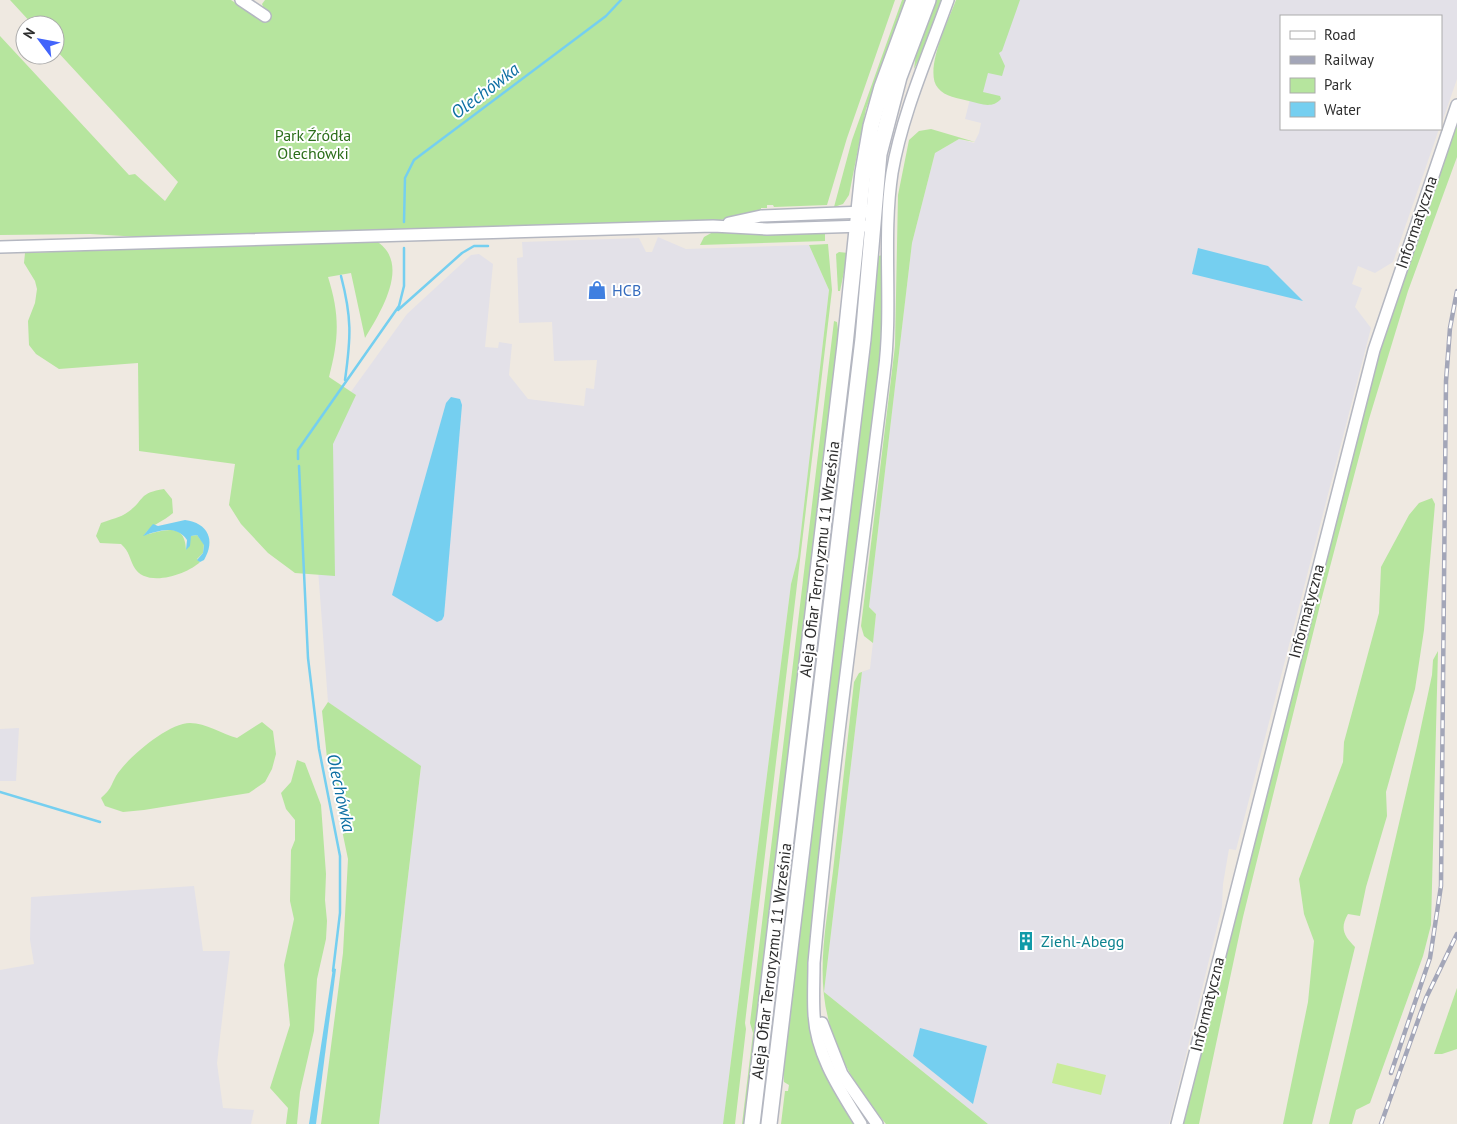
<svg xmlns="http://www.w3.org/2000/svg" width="1457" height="1124" viewBox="0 0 1457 1124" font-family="'PT Sans',sans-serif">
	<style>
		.industrial { fill: #e3e1e8 }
		.green { fill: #b6e59e }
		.pitch { fill: #c9ec9a }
		.water { fill: #75cff0 }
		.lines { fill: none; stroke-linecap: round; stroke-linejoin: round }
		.stream { stroke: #75cff0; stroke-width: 2.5 }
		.street-casing { stroke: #b4b7c1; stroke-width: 14 }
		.secondary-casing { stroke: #b4b7c1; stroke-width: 18 }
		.street { stroke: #fff; stroke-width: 11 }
		.secondary { stroke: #fff; stroke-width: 15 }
		.rail-casing { stroke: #a3a6b8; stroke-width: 4.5 }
		.rail { stroke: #fff; stroke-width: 2.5; stroke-dasharray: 8; stroke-linecap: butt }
		.labels { text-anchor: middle; stroke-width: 4; stroke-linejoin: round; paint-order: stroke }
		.park-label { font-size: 16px; fill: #2c6e1b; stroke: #fff }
		.street-label { font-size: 16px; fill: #2e2e2e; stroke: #fff }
		.shop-label { font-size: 16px; fill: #366cbe; stroke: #fff; text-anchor: start }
		.culture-label { font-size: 16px; fill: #0d838f; stroke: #fff; text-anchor: start }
		.water-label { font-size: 18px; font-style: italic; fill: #0d6fa3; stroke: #fff }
	</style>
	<rect width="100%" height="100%" fill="#efe9e1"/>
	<g class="industrial">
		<path d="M 976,0 L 1457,0 L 1457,79 L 1441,125 L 1441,16 L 1281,16 L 1281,129 L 1439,129 L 1393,262 L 1375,273 L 1358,266 L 1352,284 L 1362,288 L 1355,307 L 1371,328 L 1236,850 L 1229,849 L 1223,884 L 1222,907 L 1169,1124 L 988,1124 L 824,992 L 862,672 L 870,669 L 876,614 L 869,607 L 912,243 L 935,153 L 959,139 L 974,143 L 979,133 L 981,123 L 965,119 L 970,99 Z"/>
		<path d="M 658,237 L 686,249 L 809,245 L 829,290 L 798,557 L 791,584 L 723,1124 L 379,1124 L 421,767 L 328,702 L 309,450 L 407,314 L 471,255 L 479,254 L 493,264 L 485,347 L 498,348 L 499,342 L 512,344 L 509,375 L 528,399 L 584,406 L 586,388 L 594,389 L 597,360 L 554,361 L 552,322 L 519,323 L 517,258 L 523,257 L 522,242 L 639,238 L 646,252 L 652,252 Z"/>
		<path d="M 19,728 L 16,781 L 0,781 L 0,729 Z"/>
		<path d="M 194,886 L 203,951 L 230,951 L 217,1063 L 223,1108 L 254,1110 L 251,1124 L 0,1124 L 0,970 L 34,964 L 30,940 L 31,897 Z"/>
	</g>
	<g class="green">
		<path d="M 10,0 L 231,0 L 262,20 L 264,9 L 262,4 L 265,0 L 895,0 L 847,138 L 827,205 L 774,207 L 773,205 L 767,205 L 767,208 L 761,208 L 761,211 L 728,219 L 702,222 L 140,237 L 90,234 L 0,235 L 0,36 L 129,175 L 135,174 L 165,201 L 178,182 L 55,49 L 55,25 L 33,25 Z"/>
		<path d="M 902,0 L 907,0 L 866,109 L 849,195 L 843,204 L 834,207 L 852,140 Z"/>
		<path d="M 934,0 L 943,0 L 923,55 L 921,55 L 914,69 L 917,46 Z"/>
		<path d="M 956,0 L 1020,0 L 1002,51 L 999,53 L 1005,66 L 1002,76 L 988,73 L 983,92 L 1000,96 L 1001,99 C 992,109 981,104 969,101 C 958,98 945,97 938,88 C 923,71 949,19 956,0 Z"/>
		<path d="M 1457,119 L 1457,157 L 1408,291 L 1369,419 L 1321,601 L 1243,917 L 1199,1124 L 1183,1124 L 1382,339 Z"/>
		<path d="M 931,129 L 975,142 L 959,139 L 935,153 L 912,243 L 869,607 L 876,614 L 873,643 L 864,636 L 861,626 L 895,346 L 898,195 L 909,140 L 919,131 Z"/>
		<path d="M 713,232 L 756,234 L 825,233 L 825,241 L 700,245 L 704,237 Z"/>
		<path d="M 376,241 C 412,263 380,313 365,338 L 351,273 L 328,277 C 340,315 339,339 329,377 L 356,395 L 333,444 L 335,576 L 295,573 L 268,553 L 241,524 L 229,505 L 235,464 L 139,451 L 138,363 L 59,369 L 36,354 L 29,345 L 28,321 L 35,303 L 37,289 L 35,281 L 24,263 L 25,253 Z"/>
		<path d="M 828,244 L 832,290 L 745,1023 L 746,1029 L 735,1124 L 723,1124 L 791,584 L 798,557 L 829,290 L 809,245 Z"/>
		<path d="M 839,252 L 848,253 L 840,291 L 838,291 L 836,254 Z"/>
		<path d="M 862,254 L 850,398 L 764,1124 L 761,1124 L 770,1052 L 772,1000 Z"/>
		<path d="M 883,255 L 880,362 L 859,525 L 808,969 L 809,998 L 855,1124 L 781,1124 L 785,1091 L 788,1091 L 789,1085 L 784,1082 L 783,1056 L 878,256 Z"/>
		<path d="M 834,321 L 837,322 L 839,337 L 746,1124 L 742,1124 L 753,1033 L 750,1023 Z"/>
		<path d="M 164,489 L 172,499 L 173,513 C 163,522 152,524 144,535 C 164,531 185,521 186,550 L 191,536 L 197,535 L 204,544 L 203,553 L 197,559 L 200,562 C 188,574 146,589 134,567 C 129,558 130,552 121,544 L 100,543 L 96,536 L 101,523 C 111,519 120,518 128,512 C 145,500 138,493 164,489 Z"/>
		<path d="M 1432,498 L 1435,504 L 1424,630 L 1415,689 L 1386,792 L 1387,816 L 1366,887 L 1360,916 L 1348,914 C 1339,929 1345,937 1355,947 L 1312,1124 L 1283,1124 L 1308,1002 L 1314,941 L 1304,914 L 1299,879 L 1343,762 L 1344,742 L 1379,613 L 1381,567 L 1409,515 L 1419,503 Z"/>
		<path d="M 1438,651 L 1431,925 L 1423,956 L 1370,1103 L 1356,1110 L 1352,1124 L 1329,1124 L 1417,746 L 1432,675 L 1433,660 Z"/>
		<path d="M 870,669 L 862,672 L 824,992 L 988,1124 L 886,1124 C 860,1092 837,1059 828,1018 C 816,970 827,920 833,871 C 840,808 847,745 854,682 L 859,673 Z"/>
		<path d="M 328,702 L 421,766 L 379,1124 L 321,1124 L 343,953 L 348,859 L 327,758 L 322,711 Z"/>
		<path d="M 262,722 L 273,731 L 276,754 L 272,769 L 265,782 L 249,793 L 144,810 L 123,812 L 105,806 L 101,798 C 112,788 110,787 116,776 C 127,758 168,723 190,723 C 206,723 222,734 237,738 Z"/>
		<path d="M 297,760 L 305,763 L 321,805 L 326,874 L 325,900 L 327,921 L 326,939 L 317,979 L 314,1031 L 300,1092 L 297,1124 L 286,1124 L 288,1108 L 270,1088 L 290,1025 L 284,965 L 294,919 L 290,901 L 291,850 L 295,840 L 295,820 L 286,809 L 281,793 L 291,782 Z"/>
		<path d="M 1457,988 L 1457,1049 L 1442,1054 L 1434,1054 Z"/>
	</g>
	<path class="pitch" d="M 1057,1063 L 1106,1075 L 1101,1095 L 1052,1083 Z"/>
	<g class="water">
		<path d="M 1198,248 L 1268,266 L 1303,301 L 1192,274 Z"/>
		<path d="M 451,397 L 460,399 L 462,405 L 444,616 L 442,620 L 437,622 L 392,595 L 446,403 Z"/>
		<path d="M 185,520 C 208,523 216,540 204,560 L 200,562 L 197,560 L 203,553 L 204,545 L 197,535 L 191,536 L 190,546 L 186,550 L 187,540 C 176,524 158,531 143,536 L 153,524 L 158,526 Z"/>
		<path d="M 333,968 L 336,969 L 316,1124 L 309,1124 Z"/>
		<path d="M 920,1028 L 987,1046 L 973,1104 L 913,1056 Z"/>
	</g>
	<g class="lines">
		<g class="stream">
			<path d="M 404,222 L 405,178 L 414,160 L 606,16 L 621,0"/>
			<path d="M 341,276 C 352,318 351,337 345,380"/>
			<path d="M 398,310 L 462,253 L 474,246 L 488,246"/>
			<path d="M 298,459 L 298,450 L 399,306 L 404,286 L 404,248"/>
			<path d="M 299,466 L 308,658 L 319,749 L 340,856 L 340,913 L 333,971"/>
			<path d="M 0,792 L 100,822"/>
		</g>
		<g class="street-casing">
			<g id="street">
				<path d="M 241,0 L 265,16"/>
				<path d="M 729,223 L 761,216 L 865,212"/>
				<path d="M 0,247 L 713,226 L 767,229 L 864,226"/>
				<path d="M 822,1023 L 842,1074 L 877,1124"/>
				<path d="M 861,1124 C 840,1090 816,1055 814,1014 C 813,998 814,980 814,963 C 832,766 860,570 884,374 C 893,307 882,239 892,173 C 902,114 928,56 948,0"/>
				<path d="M 1177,1124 L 1374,350 L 1457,105"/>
			</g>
		</g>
		<g class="secondary-casing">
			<g id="secondary">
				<path d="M 752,1124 L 845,345 L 863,172 L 871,126 L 882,87 L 914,0"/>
				<path d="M 769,1124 L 863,339 L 879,154 L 899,77 L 928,0"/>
			</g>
		</g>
		<use href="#street" class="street"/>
		<use href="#secondary" class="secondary"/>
		<g class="rail-casing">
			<g id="rail">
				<path d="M 1391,1073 L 1430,958 L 1441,886 L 1446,381 L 1450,328 L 1457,291"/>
				<path d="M 1381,1124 L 1426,998 L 1457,934"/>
			</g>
		</g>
		<use href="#rail" class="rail"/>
	</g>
	<defs>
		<g id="shop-bare" transform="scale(1.5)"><path d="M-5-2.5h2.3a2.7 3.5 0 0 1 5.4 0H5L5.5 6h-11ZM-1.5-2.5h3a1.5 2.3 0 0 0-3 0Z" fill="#3f7fe0" stroke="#fff" stroke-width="2.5" paint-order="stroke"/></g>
		<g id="building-bare" transform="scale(1.5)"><path d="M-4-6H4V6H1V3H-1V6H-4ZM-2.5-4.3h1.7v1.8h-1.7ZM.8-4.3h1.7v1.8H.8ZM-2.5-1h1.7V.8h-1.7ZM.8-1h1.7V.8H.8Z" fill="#0f9aa8" stroke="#fff" stroke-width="2.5" paint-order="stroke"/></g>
	</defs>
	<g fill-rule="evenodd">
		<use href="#shop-bare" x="597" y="290"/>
		<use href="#building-bare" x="1026" y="941"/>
	</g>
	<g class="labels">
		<g class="park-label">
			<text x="313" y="141">Park Źródła<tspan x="313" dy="18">Olechówki</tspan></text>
		</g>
		<g class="street-label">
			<text transform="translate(1416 222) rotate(-71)" y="6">Informatyczna</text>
			<text transform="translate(819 559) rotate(-83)" y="6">Aleja Ofiar Terroryzmu 11 Września</text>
			<text transform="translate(1306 611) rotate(-75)" y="6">Informatyczna</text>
			<text transform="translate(771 961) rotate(-83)" y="6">Aleja Ofiar Terroryzmu 11 Września</text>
			<text transform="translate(1207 1004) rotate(-76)" y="6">Informatyczna</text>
		</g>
		<g class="shop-label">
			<text x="612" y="296">HCB</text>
		</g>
		<g class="culture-label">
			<text x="1041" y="947">Ziehl-Abegg</text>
		</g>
		<g class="water-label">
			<text transform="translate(485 91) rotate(-37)" y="6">Olechówka</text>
			<text transform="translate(341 793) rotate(78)" y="6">Olechówka</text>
		</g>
	</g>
	<rect x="1280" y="15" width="162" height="115" fill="#ffffff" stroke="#ababab"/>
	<rect x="1290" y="31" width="25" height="8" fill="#ffffff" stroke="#ababab"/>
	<text x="1324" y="40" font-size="15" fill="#2e2e2e">Road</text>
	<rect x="1290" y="56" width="25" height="8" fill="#a3a6b8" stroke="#ababab"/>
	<text x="1324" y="65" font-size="15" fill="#2e2e2e">Railway</text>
	<rect x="1290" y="78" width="25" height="15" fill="#b6e59e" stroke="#ababab"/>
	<text x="1324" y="90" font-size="15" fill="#2e2e2e">Park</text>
	<rect x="1290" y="102" width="25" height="15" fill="#75cff0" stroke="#ababab"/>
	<text x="1324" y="115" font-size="15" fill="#2e2e2e">Water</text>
	<g transform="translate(40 40) rotate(302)"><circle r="24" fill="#ffffff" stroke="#ababab"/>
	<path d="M0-4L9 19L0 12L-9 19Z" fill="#4264fb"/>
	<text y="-8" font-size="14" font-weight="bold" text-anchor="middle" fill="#2e2e2e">N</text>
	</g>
</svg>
